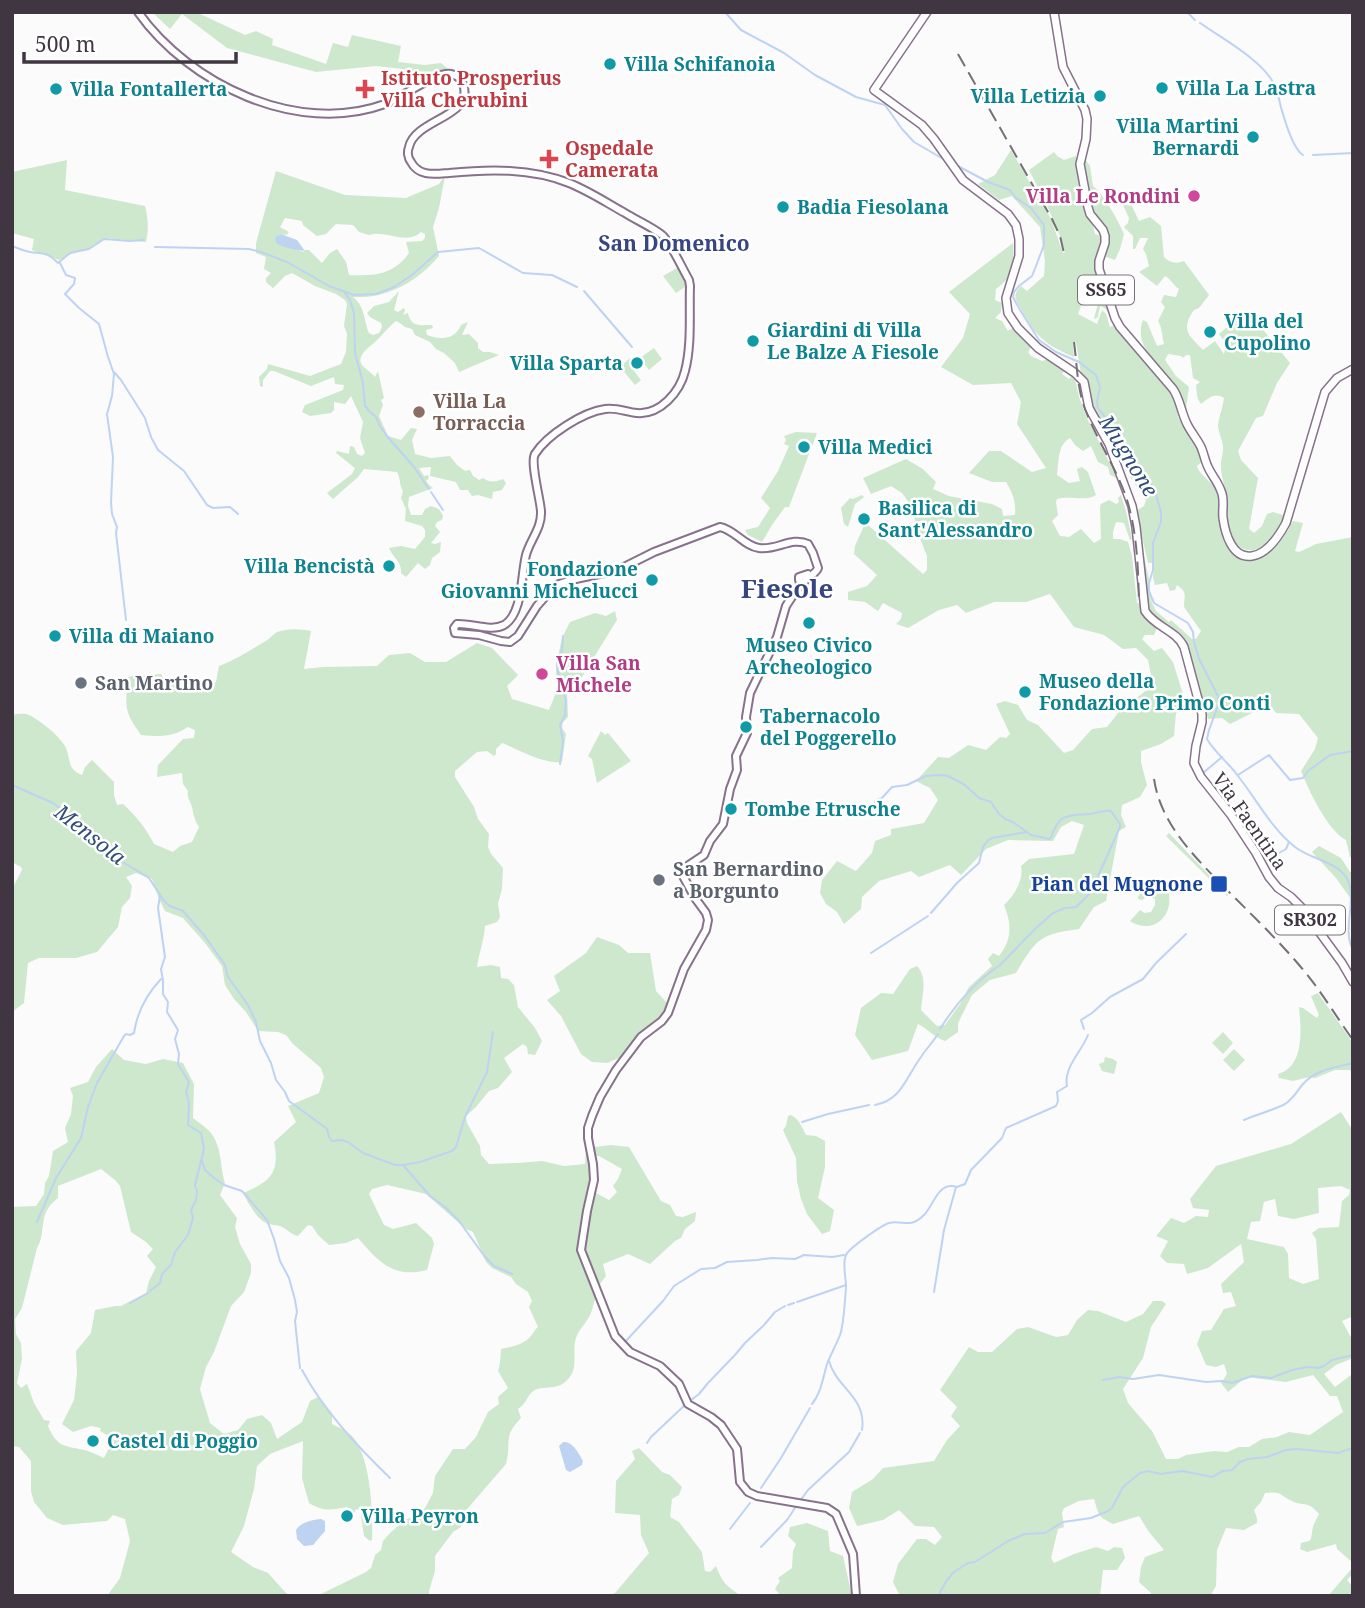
<svg xmlns="http://www.w3.org/2000/svg" width="1365" height="1608" viewBox="0 0 1365 1608" font-family="'Noto Serif',serif">
	<style>
		.green { fill: #cde8cc; fill-rule: evenodd }
		.water { fill: #bed3f2 }
		.lines { fill: none; stroke-linecap: round; stroke-linejoin: round }
		.stream { stroke: #bed3f2; stroke-width: 2 }
		.secondary-casing { stroke: #88718c; stroke-width: 10 }
		.primary-casing { stroke: #88718c; stroke-width: 10 }
		.secondary { stroke: #fff; stroke-width: 6 }
		.primary { stroke: #fff; stroke-width: 7 }
		.rail { stroke: #776f78; stroke-width: 2; stroke-dasharray: 14 7; stroke-linecap: butt }
		.culture-dot { fill: #0f9aa8; stroke: #fff; stroke-width: 2.5 }
		.health-dot { fill: #e0444e; stroke: #fff; stroke-width: 2.5 }
		.hotel-dot { fill: #d1479c; stroke: #fff; stroke-width: 2.5 }
		.education-dot { fill: #8d6e63; stroke: #fff; stroke-width: 2.5 }
		.worship-dot { fill: #6b7280; stroke: #fff; stroke-width: 2.5 }
		.transit-dot { fill: #1a4fb4; stroke: #fff; stroke-width: 2.5 }
		.labels { text-anchor: middle; stroke-width: 5; stroke-linejoin: round; paint-order: stroke }
		.shield { fill: #fff; stroke: #79727b; stroke-width: 2 }
		.shield-label { font-size: 18px; font-weight: bold; fill: #403642 }
		.culture-label { font-size: 19px; font-weight: bold; fill: #0d838f; stroke: #fff; text-anchor: start }
		.health-label { font-size: 19px; font-weight: bold; fill: #be3a42; stroke: #fff; text-anchor: start }
		.hotel-label { font-size: 19px; font-weight: bold; fill: #b23c85; stroke: #fff; text-anchor: end }
		.education-label { font-size: 19px; font-weight: bold; fill: #785e54; stroke: #fff; text-anchor: start }
		.worship-label { font-size: 19px; font-weight: bold; fill: #5b616d; stroke: #fff; text-anchor: start }
		.street-label { font-size: 19px; fill: #403642; stroke: #fff }
		.transit-label { font-size: 19px; font-weight: bold; fill: #164399; stroke: #fff; text-anchor: end }
		.neighbourhood-label { font-size: 21px; font-weight: bold; fill: #374681; stroke: #fff }
		.water-label { font-size: 21px; font-style: italic; fill: #304e78; stroke: #fff }
		.district-label { font-size: 26px; font-weight: bold; fill: #374681; stroke: #fff }
	</style>
	<rect width="100%" height="100%" fill="#fbfbfb"/>
	<g class="green">
		<path d="M 147,12 L 196,12 L 245,35 L 256,31 L 273,39 L 272,45 L 326,64 L 333,43 L 348,47 L 352,35 L 401,46 L 398,62 L 425,65 L 441,63 L 448,69 L 433,74 L 413,86 L 404,69 L 376,66 L 316,72 L 227,48 L 182,14 L 170,29 L 153,13 L 149,14 Z"/>
		<path d="M 1011,150 L 1051,219 L 1063,253 L 1065,252 C 1057,223 1043,198 1029,170 L 1054,152 L 1057,156 L 1064,160 L 1076,156 L 1084,207 L 1087,216 L 1093,226 L 1095,234 L 1101,236 L 1102,239 L 1096,260 L 1111,313 L 1109,314 L 1106,309 L 1100,306 L 1098,317 L 1095,319 L 1094,318 L 1098,304 L 1093,300 L 1088,305 L 1081,306 L 1078,314 L 1097,324 L 1102,310 L 1106,314 L 1110,327 L 1115,325 L 1124,338 L 1169,388 L 1176,402 L 1178,417 L 1186,430 L 1190,433 L 1203,461 L 1197,466 C 1200,477 1216,483 1219,496 C 1220,501 1218,508 1218,513 C 1218,518 1220,524 1221,529 C 1228,558 1251,567 1274,548 C 1283,541 1288,530 1293,521 L 1303,523 L 1295,551 L 1299,552 L 1316,544 L 1353,537 L 1353,858 L 1350,857 L 1346,840 C 1328,831 1308,789 1301,771 L 1315,749 L 1318,738 L 1299,714 L 1276,713 L 1269,704 L 1263,705 L 1256,711 L 1230,724 L 1222,718 L 1208,719 L 1185,646 L 1151,614 L 1148,606 L 1140,537 L 1149,579 L 1148,586 L 1152,603 L 1156,611 L 1169,622 L 1171,620 L 1192,639 L 1196,639 L 1201,631 L 1184,607 C 1184,595 1188,593 1177,585 L 1175,590 L 1170,591 L 1167,583 L 1155,585 L 1153,577 L 1154,563 L 1148,563 L 1136,511 L 1144,506 L 1146,500 L 1128,474 L 1130,471 L 1128,464 L 1117,455 L 1108,433 L 1092,410 L 1086,381 L 1081,374 L 1076,342 L 1073,342 L 1074,357 C 1040,343 1033,332 1016,300 C 1014,294 1017,291 1021,286 L 1027,291 L 1044,276 L 1045,261 L 1040,227 L 1012,196 L 999,200 L 978,184 L 995,175 Z"/>
		<path d="M 1085,159 L 1090,166 L 1093,186 C 1104,195 1118,220 1124,234 L 1120,249 L 1115,260 L 1104,256 L 1108,243 L 1090,208 L 1083,161 Z"/>
		<path d="M 67,160 L 65,190 L 145,206 C 148,218 149,229 146,242 L 107,238 L 89,249 L 73,253 L 59,260 L 32,250 L 34,239 L 12,233 L 12,172 Z"/>
		<path d="M 276,171 L 345,195 L 406,198 L 439,184 L 445,176 L 439,208 L 433,227 L 439,256 C 417,282 387,299 353,297 C 365,306 364,321 369,333 L 373,335 L 379,333 L 382,327 L 381,323 L 370,317 L 367,313 L 374,306 L 389,302 L 399,291 L 394,310 L 398,312 L 404,308 L 405,310 L 403,315 L 408,313 C 411,328 421,325 432,325 L 433,328 L 426,330 L 427,335 C 441,340 455,340 461,325 L 468,322 L 462,335 L 469,334 L 478,343 L 478,348 L 483,352 L 490,352 L 499,355 L 459,372 L 455,363 L 444,353 L 436,349 L 430,342 L 415,335 L 412,329 L 405,327 L 400,323 L 396,321 C 388,327 382,336 375,342 C 369,347 356,356 362,365 C 365,369 372,373 375,377 L 378,371 L 384,398 L 381,400 L 383,405 L 379,416 L 388,436 L 401,440 L 411,428 L 417,429 L 412,440 L 415,454 L 431,458 L 450,456 L 457,465 L 465,471 L 470,470 L 473,476 L 479,480 L 483,478 C 490,483 495,482 503,479 L 506,483 L 502,490 L 493,492 L 492,499 L 478,495 L 472,496 L 468,490 L 460,490 L 456,482 L 430,476 L 431,467 L 419,468 L 424,476 L 428,475 L 429,478 L 426,481 L 429,485 L 433,488 L 409,497 L 408,506 L 411,515 L 422,515 L 425,509 L 431,506 L 439,509 L 443,516 L 442,520 L 437,522 L 435,526 L 440,532 L 431,543 L 435,544 L 441,542 L 440,552 L 432,558 L 430,565 L 425,569 L 418,563 L 406,577 L 401,573 C 402,561 393,558 389,548 L 401,546 L 415,549 L 425,537 L 425,530 L 422,526 L 405,521 L 406,509 L 401,498 L 403,491 C 399,485 401,479 397,472 L 364,469 L 358,477 L 333,499 L 327,493 L 352,474 L 355,468 L 336,453 L 337,451 L 349,454 L 350,446 L 354,447 L 357,454 L 362,456 L 365,453 L 360,438 L 363,422 L 351,396 L 345,404 L 334,402 L 334,410 L 331,413 L 310,416 L 302,412 L 305,405 L 343,390 L 344,385 L 335,384 L 334,377 L 311,386 L 274,371 L 270,371 L 263,380 L 263,387 L 260,386 L 259,377 L 267,369 L 268,364 L 310,376 L 341,364 L 346,352 L 347,334 L 344,326 L 347,304 L 345,300 L 336,294 L 315,286 L 292,273 L 285,276 L 273,288 L 266,282 L 266,278 L 271,273 L 264,269 L 266,257 L 256,253 L 256,243 ZM 285,218 L 302,221 L 303,225 L 317,236 L 326,234 L 336,224 L 353,225 L 359,232 L 369,235 C 386,229 406,246 421,232 L 425,234 L 425,238 L 422,241 L 406,242 L 409,253 C 394,275 374,276 349,275 L 346,262 L 337,249 L 330,253 L 322,263 L 309,250 L 305,250 L 304,252 L 293,248 L 276,237 L 281,234 L 287,235 L 289,232 L 280,227 Z"/>
		<path d="M 1121,195 L 1126,202 L 1131,204 L 1139,221 L 1150,217 L 1161,226 L 1164,257 C 1170,263 1176,264 1184,261 L 1209,295 L 1199,308 L 1194,310 C 1180,330 1189,335 1203,350 L 1215,341 L 1224,354 L 1226,344 L 1219,334 L 1247,310 L 1290,363 L 1277,383 L 1263,416 L 1256,418 L 1238,451 L 1241,460 L 1258,478 L 1249,529 L 1254,533 L 1262,526 L 1267,514 L 1273,512 L 1286,516 C 1280,529 1270,547 1254,550 C 1224,553 1228,511 1226,494 C 1225,485 1221,476 1221,467 C 1220,460 1224,453 1223,446 C 1222,438 1218,432 1218,425 C 1219,416 1223,407 1224,398 C 1214,392 1209,398 1201,404 C 1196,398 1197,392 1196,385 L 1200,382 L 1193,378 L 1190,355 L 1186,355 L 1183,358 L 1181,356 L 1168,354 L 1165,360 L 1176,376 L 1189,387 L 1186,409 L 1188,420 C 1183,410 1183,398 1176,388 C 1163,367 1132,348 1143,320 L 1147,322 L 1157,346 L 1164,344 C 1162,336 1162,327 1158,321 L 1165,307 L 1161,302 L 1164,295 L 1176,297 L 1179,289 C 1173,285 1171,279 1165,276 L 1157,286 L 1139,272 L 1149,266 L 1146,254 L 1143,249 L 1148,238 L 1140,238 L 1135,249 L 1133,249 L 1133,236 L 1124,227 L 1128,223 L 1129,218 L 1119,197 Z"/>
		<path d="M 1013,243 L 1014,260 L 1009,278 L 996,289 L 995,300 L 1002,303 L 1001,312 L 995,318 L 1002,321 L 1008,331 L 1014,327 L 1032,346 L 1028,352 L 1031,356 L 1042,361 L 1049,359 L 1066,368 L 1062,374 L 1069,379 L 1074,374 L 1079,397 L 1087,418 L 1117,478 L 1110,475 L 1108,467 L 1098,462 L 1091,446 L 1083,451 L 1075,445 L 1070,438 C 1057,445 1059,463 1057,475 L 1069,483 L 1080,481 L 1077,469 L 1082,467 L 1088,472 L 1096,495 C 1085,502 1070,495 1057,499 L 1056,502 L 1058,515 L 1052,521 L 1060,536 L 1069,537 L 1081,529 L 1094,543 L 1101,539 L 1100,507 L 1101,504 L 1109,500 L 1116,504 L 1119,502 L 1118,498 L 1121,495 L 1126,511 L 1132,539 L 1130,540 L 1124,523 L 1116,522 L 1113,532 L 1113,538 L 1114,539 L 1120,539 L 1128,542 L 1132,556 L 1137,603 L 1141,604 L 1149,620 L 1157,628 L 1154,635 L 1145,635 L 1142,639 L 1154,651 L 1162,648 L 1173,662 L 1185,701 L 1181,710 L 1176,713 L 1174,736 L 1161,744 L 1141,751 L 1141,762 L 1147,785 L 1140,797 L 1122,805 L 1121,815 L 1126,827 L 1119,831 L 1106,901 L 1094,907 L 1079,929 C 1040,934 1036,939 1016,973 L 990,980 L 972,995 L 958,1023 L 958,1032 L 945,1041 C 935,1038 928,1029 918,1024 L 908,1051 L 872,1060 L 855,1035 L 861,1008 L 881,993 L 893,994 L 910,969 L 917,966 C 928,978 922,995 921,1010 L 937,1026 L 945,1025 L 960,1004 L 969,987 L 992,966 L 988,959 L 993,953 L 999,956 C 1012,940 1012,924 1004,905 C 1014,896 1024,880 1021,866 L 1029,859 L 1074,854 L 1084,825 L 1072,821 L 1061,827 L 1053,841 L 1008,840 L 986,849 L 961,875 L 950,865 L 919,877 L 911,871 L 879,881 L 862,897 L 861,909 L 844,924 L 837,912 L 826,904 L 820,893 L 822,880 L 837,861 L 856,871 L 872,853 L 875,841 L 891,835 L 891,829 L 924,823 L 938,800 L 930,788 L 916,781 L 938,757 L 949,758 L 968,745 L 986,750 L 1000,737 L 1006,738 L 1010,734 L 996,704 L 1005,701 L 1018,705 L 1027,720 L 1038,725 L 1064,753 L 1073,750 L 1092,729 L 1107,727 L 1118,713 L 1153,685 L 1148,660 L 1136,648 L 1123,649 L 1104,635 L 1074,627 L 1050,594 L 1026,602 L 994,602 L 966,613 L 957,605 L 939,610 L 908,628 L 896,624 L 901,619 L 902,613 L 883,603 L 878,611 L 865,602 L 848,600 L 848,592 L 867,586 L 877,575 L 854,554 L 855,546 L 863,528 L 868,525 L 923,574 L 927,570 L 927,556 L 917,531 L 912,507 L 902,493 L 891,486 L 871,494 L 863,478 L 906,459 L 923,469 L 936,482 L 933,489 L 949,496 L 992,504 L 1002,509 L 1003,516 L 1015,515 C 1016,501 1013,494 1006,482 L 992,482 L 969,473 L 989,451 L 1001,451 L 1032,472 L 1046,468 L 1017,424 L 1021,402 L 1011,383 L 973,385 L 941,367 L 963,338 L 970,314 L 949,292 Z"/>
		<path d="M 677,268 L 683,274 L 688,285 L 676,293 L 663,276 Z"/>
		<path d="M 654,348 L 662,359 L 649,370 L 640,358 Z"/>
		<path d="M 630,358 L 638,367 L 634,371 L 641,380 L 635,385 L 620,367 Z"/>
		<path d="M 796,432 L 817,433 L 789,507 L 785,507 L 772,525 L 762,542 L 748,535 L 745,530 L 758,527 L 770,508 L 761,498 L 778,471 L 789,446 L 784,444 L 786,440 L 784,436 Z"/>
		<path d="M 862,495 L 864,497 L 855,504 L 848,527 L 844,524 L 841,508 L 850,498 L 853,499 Z"/>
		<path d="M 615,611 L 617,620 L 580,680 L 567,692 L 568,717 L 563,722 L 562,728 L 566,734 L 562,762 C 542,764 520,750 502,743 L 496,749 L 496,754 L 494,756 L 487,751 L 477,752 L 455,771 L 455,777 L 474,807 L 478,819 L 489,834 L 488,847 L 491,854 L 503,868 L 502,889 L 498,904 L 500,917 L 497,922 L 485,926 C 484,941 479,953 477,967 L 491,965 L 500,967 L 501,978 L 508,979 L 514,985 L 518,1007 L 535,1028 L 542,1041 L 535,1055 L 528,1054 L 527,1047 L 523,1044 L 504,1058 L 512,1072 L 498,1088 L 489,1091 L 476,1107 L 466,1116 L 467,1123 L 480,1146 L 481,1155 L 489,1164 L 518,1163 L 542,1161 L 564,1166 L 585,1164 L 586,1148 L 611,1145 L 629,1147 L 661,1201 L 670,1205 L 676,1216 L 683,1217 L 696,1212 L 695,1221 L 685,1229 L 681,1238 L 675,1241 L 650,1264 L 628,1254 L 603,1264 L 606,1276 L 600,1284 L 600,1293 C 592,1303 595,1302 591,1313 C 587,1323 577,1330 575,1342 C 573,1352 577,1366 571,1375 C 560,1394 542,1383 532,1392 C 526,1398 526,1404 518,1409 L 521,1418 C 502,1438 512,1441 506,1464 L 462,1515 L 461,1527 L 453,1532 L 435,1556 L 435,1571 L 429,1591 L 429,1596 L 298,1596 L 321,1594 L 366,1572 L 371,1568 L 375,1555 L 381,1550 L 383,1541 L 390,1533 L 405,1520 L 415,1516 L 425,1508 L 433,1493 L 435,1476 L 453,1449 L 465,1449 L 476,1437 L 488,1412 L 499,1404 L 498,1397 L 508,1388 L 498,1371 L 500,1363 L 501,1349 C 511,1347 523,1345 530,1337 C 533,1334 535,1329 538,1327 L 529,1307 L 532,1301 L 528,1292 L 516,1284 L 511,1277 L 492,1268 L 486,1262 L 473,1232 L 466,1229 L 426,1194 L 387,1185 L 372,1189 L 369,1194 L 384,1225 L 393,1229 L 416,1223 L 432,1238 L 434,1244 L 427,1270 C 393,1279 378,1261 358,1238 L 346,1243 L 329,1245 L 318,1235 L 312,1226 L 308,1225 L 298,1236 C 290,1234 289,1230 282,1227 C 277,1224 270,1226 264,1222 C 255,1216 248,1203 243,1193 C 271,1181 280,1173 274,1142 L 296,1122 L 288,1106 L 319,1093 L 324,1077 L 321,1068 L 293,1044 L 286,1035 L 278,1032 L 258,1031 L 246,1012 L 234,999 L 225,985 L 222,966 L 205,943 L 183,918 L 165,911 L 159,899 L 152,879 L 136,873 L 126,877 L 132,886 L 130,898 L 122,907 L 118,927 L 97,952 L 76,958 L 39,958 L 28,963 L 24,1003 L 12,1012 L 12,889 L 22,870 L 21,867 L 12,862 L 12,715 C 18,714 24,713 29,715 C 40,720 61,737 66,748 C 71,761 67,769 82,775 L 85,767 L 92,760 L 114,782 L 114,795 L 117,805 L 123,804 C 136,816 146,828 154,844 L 173,852 L 180,846 L 192,842 L 199,827 C 194,819 194,815 192,807 C 190,800 187,799 188,791 L 183,784 L 182,773 L 157,777 L 158,765 L 183,739 L 194,738 L 195,730 L 188,727 C 174,737 158,737 141,735 C 130,719 124,711 127,691 L 119,680 L 132,676 L 161,674 L 164,679 L 178,676 L 186,679 L 191,688 L 205,688 L 216,682 L 219,666 C 235,660 249,651 264,642 C 269,640 273,634 277,632 C 288,628 301,629 311,631 L 304,669 L 323,667 L 377,666 L 389,655 L 410,653 L 425,662 L 446,662 L 477,643 L 492,648 L 518,675 L 507,686 L 512,699 L 549,710 L 559,685 L 556,674 L 556,659 L 559,652 L 562,638 L 570,622 L 595,613 L 606,616 ZM 594,1156 L 599,1156 L 622,1169 L 618,1179 L 613,1186 L 617,1192 L 609,1200 L 594,1192 L 597,1173 Z"/>
		<path d="M 601,731 L 605,735 L 608,733 L 631,761 L 597,783 L 592,759 L 588,756 Z"/>
		<path d="M 1169,833 L 1228,895 L 1227,896 L 1166,836 Z"/>
		<path d="M 1319,846 L 1341,858 L 1350,872 L 1353,872 L 1353,902 L 1336,878 L 1312,852 Z"/>
		<path d="M 1164,889 L 1168,889 C 1175,915 1155,935 1131,922 L 1130,921 L 1140,910 L 1145,913 L 1151,912 L 1155,905 L 1155,899 L 1148,896 L 1142,900 L 1138,899 L 1138,897 L 1142,890 L 1158,893 Z"/>
		<path d="M 597,937 L 619,945 L 628,953 L 650,953 L 656,991 L 667,1003 L 663,1014 L 624,1056 L 607,1063 L 592,1062 L 581,1054 L 561,1016 L 547,1000 L 560,991 L 554,976 L 586,953 Z"/>
		<path d="M 1318,993 L 1353,1043 L 1353,1072 L 1350,1070 L 1335,1070 L 1315,1078 L 1309,1077 L 1293,1081 L 1279,1078 L 1278,1074 C 1305,1067 1301,1028 1299,1007 L 1303,1008 L 1317,1018 L 1319,1015 L 1311,996 Z"/>
		<path d="M 1223,1032 L 1233,1043 L 1223,1054 L 1212,1043 Z"/>
		<path d="M 112,1049 L 124,1060 L 146,1064 L 163,1059 L 183,1063 L 194,1084 L 193,1118 C 198,1122 206,1127 211,1133 C 222,1147 220,1167 225,1183 L 220,1195 L 237,1218 L 235,1227 L 240,1244 L 251,1264 L 251,1273 L 244,1292 L 231,1306 L 214,1352 L 206,1367 L 200,1389 L 210,1423 L 224,1434 L 238,1430 L 247,1419 L 262,1415 L 271,1423 L 277,1439 L 302,1422 L 310,1401 L 318,1397 L 332,1413 L 332,1424 C 338,1427 347,1431 352,1436 C 371,1457 373,1512 372,1540 L 370,1541 L 364,1536 L 360,1509 L 355,1510 L 355,1513 L 349,1514 L 347,1507 C 331,1510 324,1512 309,1503 L 302,1478 L 303,1441 L 270,1454 L 257,1466 L 254,1489 L 244,1526 L 231,1552 L 253,1567 L 268,1573 L 286,1593 L 291,1596 L 107,1596 L 120,1578 L 130,1541 L 125,1519 L 113,1515 L 107,1521 L 63,1525 L 47,1518 L 34,1502 L 31,1491 L 31,1461 L 19,1447 L 12,1446 L 12,1207 L 36,1206 L 44,1194 L 45,1183 L 49,1176 L 53,1151 L 68,1142 L 65,1128 L 71,1114 L 73,1096 L 70,1088 L 88,1082 L 96,1067 ZM 101,1169 L 115,1180 L 120,1186 L 131,1232 L 146,1242 L 153,1249 L 147,1256 L 156,1267 L 149,1281 L 146,1293 L 121,1306 L 115,1306 L 95,1310 L 91,1333 L 76,1351 L 77,1374 L 74,1400 L 62,1424 L 73,1432 L 91,1426 L 101,1428 L 100,1431 L 107,1435 L 113,1440 L 104,1458 C 99,1456 94,1453 88,1451 C 67,1445 58,1450 48,1426 L 50,1421 L 44,1420 L 34,1403 L 27,1384 L 21,1388 L 17,1383 L 22,1359 L 21,1343 L 16,1334 L 15,1319 L 22,1308 L 37,1248 C 45,1236 40,1219 49,1207 C 51,1203 55,1201 58,1198 L 58,1186 Z"/>
		<path d="M 1234,1049 L 1245,1060 L 1234,1071 L 1223,1060 Z"/>
		<path d="M 1105,1057 L 1113,1059 L 1117,1062 L 1114,1074 L 1102,1071 L 1099,1064 L 1104,1062 Z"/>
		<path d="M 1341,1112 L 1353,1131 L 1353,1316 L 1342,1321 L 1353,1341 L 1353,1358 L 1336,1365 L 1324,1374 L 1335,1387 L 1351,1375 L 1353,1376 L 1353,1563 L 1337,1549 L 1336,1544 L 1307,1552 L 1300,1549 L 1301,1543 L 1309,1541 L 1311,1539 L 1313,1526 L 1319,1514 C 1306,1499 1306,1508 1292,1501 C 1279,1495 1283,1491 1265,1493 L 1261,1502 L 1254,1510 L 1257,1518 L 1257,1523 L 1244,1530 L 1226,1528 L 1217,1550 L 1216,1586 L 1210,1596 L 1151,1596 L 1151,1593 L 1139,1582 L 1141,1567 L 1145,1557 L 1164,1550 L 1149,1532 L 1139,1516 L 1113,1524 C 1097,1516 1099,1515 1094,1499 L 1079,1501 L 1064,1508 L 1062,1513 L 1064,1527 L 1058,1529 L 1051,1558 L 1054,1563 L 1074,1554 L 1096,1547 L 1108,1551 L 1114,1547 L 1122,1548 L 1125,1558 L 1117,1570 L 1103,1570 L 1100,1596 L 900,1596 L 893,1582 L 898,1564 L 917,1539 L 926,1539 L 935,1545 L 942,1537 L 934,1527 L 915,1526 L 899,1510 L 883,1520 L 857,1526 L 849,1508 L 852,1492 L 873,1479 L 883,1468 L 934,1461 L 947,1440 L 960,1426 L 951,1416 L 957,1407 L 940,1390 L 969,1347 L 978,1352 L 992,1352 L 1017,1329 L 1028,1327 L 1056,1337 L 1068,1335 L 1077,1320 L 1088,1310 L 1098,1311 L 1126,1322 L 1143,1314 L 1153,1301 L 1162,1301 L 1166,1304 L 1151,1327 L 1143,1358 L 1123,1389 L 1128,1403 L 1152,1431 L 1166,1459 L 1178,1459 L 1186,1455 L 1214,1451 L 1227,1452 L 1239,1447 L 1249,1447 L 1262,1439 L 1277,1437 L 1289,1432 L 1310,1435 L 1343,1412 L 1337,1396 L 1330,1396 L 1313,1375 L 1286,1382 L 1246,1377 L 1228,1392 L 1221,1383 L 1227,1374 L 1224,1364 L 1216,1367 L 1206,1365 L 1197,1344 L 1202,1331 L 1211,1330 L 1224,1309 L 1236,1306 L 1231,1292 L 1223,1293 L 1221,1284 L 1244,1262 L 1241,1244 L 1208,1268 L 1187,1274 L 1184,1264 L 1167,1263 L 1160,1256 L 1168,1241 L 1156,1236 L 1171,1218 L 1184,1223 L 1196,1216 L 1208,1217 L 1209,1210 L 1193,1208 L 1190,1199 L 1216,1166 L 1291,1144 ZM 1341,1186 L 1350,1190 L 1349,1195 L 1342,1201 L 1339,1227 L 1319,1228 L 1312,1233 L 1316,1239 L 1319,1279 L 1303,1284 L 1289,1278 L 1288,1254 L 1284,1247 L 1247,1239 L 1251,1222 L 1260,1221 L 1264,1202 L 1275,1199 L 1278,1216 L 1294,1219 L 1319,1213 L 1318,1188 Z"/>
		<path d="M 791,1115 C 799,1119 802,1127 806,1135 L 816,1136 L 825,1141 L 825,1167 L 818,1198 L 834,1210 L 830,1231 L 822,1234 L 807,1214 L 801,1199 L 797,1181 L 796,1158 L 783,1130 L 786,1126 L 788,1116 Z"/>
		<path d="M 639,1448 L 662,1472 L 670,1475 L 682,1487 L 679,1495 L 672,1499 L 670,1517 L 679,1522 L 702,1552 L 705,1571 L 710,1572 L 716,1566 C 723,1584 726,1585 741,1596 L 608,1596 L 615,1593 L 649,1553 L 641,1535 L 640,1515 L 615,1513 L 616,1481 L 635,1459 L 632,1451 Z"/>
		<path d="M 807,1523 L 828,1531 L 830,1551 L 843,1556 L 852,1596 L 781,1596 L 775,1589 L 780,1581 L 778,1578 L 792,1568 L 793,1551 L 796,1544 L 788,1536 L 790,1527 Z"/>
		<path d="M 1353,1567 L 1353,1574 L 1347,1580 L 1353,1587 L 1353,1596 L 1328,1596 Z"/>
	</g>
	<g class="water">
		<path d="M 281,234 L 297,240 L 305,251 C 296,250 284,248 276,243 L 275,237 Z"/>
		<path d="M 563,1442 C 573,1441 579,1454 583,1461 L 582,1465 L 570,1472 L 566,1470 L 559,1446 Z"/>
		<path d="M 321,1519 L 325,1521 L 325,1531 L 313,1545 L 304,1546 L 297,1539 L 296,1530 C 301,1522 312,1520 321,1519 Z"/>
	</g>
	<g class="lines">
		<g class="stream">
			<path d="M 725,12 L 741,30 L 784,53 L 815,75 L 856,97 L 885,105 L 902,129 L 914,142 L 945,160"/>
			<path d="M 1187,12 L 1195,20"/>
			<path d="M 1200,23 C 1223,39 1264,61 1275,86"/>
			<path d="M 1277,91 C 1280,105 1291,148 1303,155"/>
			<path d="M 1313,155 L 1353,153"/>
			<path d="M 956,165 L 988,182 L 1010,190 L 1016,198 L 1031,208 L 1044,225 L 1044,245 L 1036,266 L 1032,276 L 1019,286 L 1014,292 L 1013,297 L 1020,310 L 1039,340 L 1056,352 L 1079,362 L 1096,375 L 1100,387 L 1097,402 L 1098,408 L 1112,426 L 1129,461 L 1151,484 L 1156,495 L 1161,512 L 1161,522 L 1153,543 L 1153,570 L 1149,583 L 1149,591 L 1154,603 L 1188,623 L 1193,632 L 1194,642 L 1199,659 L 1218,696 L 1219,703 L 1209,730 L 1207,739 C 1215,753 1229,763 1238,776 C 1257,800 1271,828 1295,847 C 1310,859 1335,861 1346,877 C 1359,897 1341,928 1353,950"/>
			<path d="M 12,246 C 18,248 24,251 30,252 C 45,254 47,252 58,263 L 70,253 L 89,249 L 104,239 L 130,241 L 144,240"/>
			<path d="M 155,247 L 249,249 L 261,252 L 287,262 L 329,286 L 354,295 L 376,294 L 394,287 L 412,275 L 438,252 L 479,248 L 523,273 L 552,275 L 577,287"/>
			<path d="M 60,263 L 66,275 L 75,278 L 74,284 L 65,294 L 79,308 L 99,324 L 108,357 L 114,374 L 112,396 L 107,414 L 113,457 L 111,502 L 112,514 L 117,527 L 116,533 L 126,620"/>
			<path d="M 584,291 L 632,347"/>
			<path d="M 345,293 L 350,300 L 354,313 L 355,353 L 363,383 L 365,406 L 370,412 L 376,417 L 380,426 L 387,436 L 414,467 L 429,489"/>
			<path d="M 114,372 L 121,380 L 145,418 L 151,437 L 158,450 L 184,471 L 207,505 L 213,508 L 230,507 L 238,514"/>
			<path d="M 431,492 L 443,510"/>
			<path d="M 560,764 L 563,741 L 560,725 L 565,715 L 566,700 L 560,684 L 557,663 L 557,658 L 562,651 L 563,636"/>
			<path d="M 1203,773 L 1222,757"/>
			<path d="M 1238,775 L 1269,755 L 1290,780 L 1303,778 L 1308,771 L 1330,755 L 1353,751"/>
			<path d="M 12,785 L 53,803 L 61,809 L 118,859 L 149,878 L 164,901 L 170,906 L 183,911 L 204,935 L 225,965 L 228,977 L 248,1005 L 256,1022 L 260,1041 L 271,1063 L 276,1080 L 285,1092 L 289,1101 L 326,1128"/>
			<path d="M 858,812 C 865,811 874,807 876,800 L 882,798 L 892,787 L 907,785 L 926,776 L 939,775 L 948,776 L 965,785 L 979,798 L 991,802 L 999,814 L 1005,819 L 1013,822 L 1031,835 L 1049,839 L 1051,838 C 1059,813 1066,816 1089,814 C 1097,813 1103,810 1111,811 L 1120,824 L 1120,827 L 1091,892 L 1076,907 L 1065,908 L 1053,913 L 1035,929 L 999,966"/>
			<path d="M 1279,853 L 1286,849 L 1289,842"/>
			<path d="M 931,913 L 957,883 L 979,863 L 983,847 L 987,841 L 992,838 L 1026,832"/>
			<path d="M 871,953 L 928,916"/>
			<path d="M 940,1029 C 955,1005 974,983 997,967"/>
			<path d="M 1084,1029 L 1081,1020 L 1092,1013 L 1110,997 L 1143,979 L 1156,963 L 1186,934"/>
			<path d="M 875,1105 C 902,1100 906,1077 921,1057 C 926,1049 933,1042 938,1034"/>
			<path d="M 1244,1120 C 1257,1114 1272,1111 1285,1104 C 1293,1099 1297,1091 1303,1084 C 1316,1069 1335,1068 1353,1063"/>
			<path d="M 802,1122 L 828,1114 L 869,1105"/>
			<path d="M 327,1129 L 329,1137 L 332,1141 L 342,1140 L 348,1142 L 363,1153 L 395,1165 L 404,1165 L 420,1162 L 452,1151 L 456,1147 L 465,1117 L 487,1072 L 493,1032"/>
			<path d="M 202,1161 L 205,1170 L 214,1178 L 224,1185 L 242,1191 L 267,1220 L 274,1239 L 280,1261 L 289,1278 L 295,1300 L 297,1312 L 295,1321 L 300,1368"/>
			<path d="M 404,1166 L 430,1196 L 445,1207 L 459,1221 L 485,1257 L 494,1266 L 512,1274"/>
			<path d="M 37,1222 L 56,1178 L 81,1138 L 88,1107 L 97,1083 L 124,1036 L 126,1034 L 130,1035 L 134,1033 C 137,1012 147,994 161,979"/>
			<path d="M 150,1291 L 160,1283 L 162,1274 L 171,1265 L 175,1252 L 188,1235 L 193,1218 L 191,1210 L 196,1200 L 197,1192 L 195,1185 L 204,1149 L 201,1133 L 188,1125 L 189,1103 L 186,1092 L 189,1082 L 178,1064 L 179,1054 L 175,1039 L 178,1030 L 167,1012 L 168,1002 L 163,994 L 163,981 L 161,969 L 165,957 L 158,908 L 160,896"/>
			<path d="M 934,1292 L 944,1230 L 956,1187"/>
			<path d="M 797,1302 L 846,1285"/>
			<path d="M 130,1303 L 148,1293"/>
			<path d="M 788,1305 L 794,1303"/>
			<path d="M 764,1325 L 775,1312 L 785,1306"/>
			<path d="M 624,1343 L 663,1301 L 674,1286 L 701,1269 L 715,1268 L 727,1262 L 757,1260 L 772,1258 L 795,1259 L 804,1255 L 832,1257 L 844,1255"/>
			<path d="M 735,1355 L 745,1343 L 763,1326"/>
			<path d="M 829,1361 C 837,1389 867,1397 862,1430"/>
			<path d="M 302,1370 C 324,1411 357,1446 390,1478"/>
			<path d="M 1103,1380 L 1119,1377 L 1133,1379 L 1159,1375 L 1206,1382 L 1222,1381 L 1232,1383 L 1252,1376 L 1271,1378 L 1292,1370 L 1307,1367 L 1318,1368 L 1324,1366 L 1332,1360 L 1353,1355"/>
			<path d="M 690,1401 L 699,1394 L 708,1383 L 734,1356"/>
			<path d="M 812,1404 C 821,1393 823,1378 827,1364 C 831,1354 836,1345 840,1335 C 844,1324 845,1299 846,1287 C 846,1277 842,1263 846,1255 C 849,1248 882,1225 889,1223 C 902,1219 909,1230 924,1215 C 934,1205 938,1181 957,1187 L 965,1184 L 971,1170 L 1002,1138 L 1006,1128 L 1056,1106 L 1058,1101 L 1057,1092 L 1067,1086 C 1063,1068 1082,1051 1088,1035"/>
			<path d="M 647,1443 L 651,1437 L 686,1404"/>
			<path d="M 761,1488 L 781,1458 L 810,1408"/>
			<path d="M 800,1501 L 808,1490 L 849,1452 L 860,1433"/>
			<path d="M 730,1529 L 750,1503"/>
			<path d="M 761,1547 L 787,1520 L 797,1505"/>
			<path d="M 938,1596 L 947,1580 L 954,1572 L 968,1563 L 975,1562 L 1008,1541 L 1025,1534 L 1045,1533 L 1063,1522 L 1091,1518 L 1108,1511 L 1112,1508 L 1123,1487 L 1140,1473 L 1148,1471 L 1161,1474 L 1182,1471 L 1212,1477 L 1223,1471 L 1232,1470 L 1240,1462 L 1248,1459 L 1267,1457 L 1286,1450 L 1297,1449 L 1338,1453 L 1353,1448"/>
		</g>
		<g class="secondary-casing">
			<g id="secondary">
				<path d="M 138,12 C 189,84 297,136 385,104 C 401,98 437,71 451,74 C 457,75 461,79 463,84 C 475,117 415,119 409,147 C 407,152 408,158 411,162 C 419,177 435,174 449,173 C 489,169 531,168 569,183 C 589,191 607,203 625,213 C 636,220 652,227 662,235 C 670,241 683,270 689,280 L 690,286 C 689,314 692,344 685,371 C 680,392 660,415 637,413 C 626,412 616,407 605,409 C 583,412 547,435 535,454 C 530,462 540,498 541,511 C 542,528 530,540 526,555 C 521,574 523,614 504,625 C 491,632 471,623 457,624 L 454,628 L 455,633 L 479,635 L 501,641 L 510,642 L 518,636 L 537,606 L 552,589 L 559,584 L 571,580 L 618,570 L 654,552 L 720,527 C 735,530 744,546 759,548 C 776,551 792,536 808,544 L 813,553 L 818,568 C 816,574 808,576 804,582 L 801,583"/>
				<path d="M 808,574 L 799,577 L 799,580 L 801,583 L 786,606 L 777,637 L 750,693 L 746,717 L 747,733 L 736,756 L 737,770 L 730,789 L 723,824 L 710,841 L 704,855 L 689,865 L 682,873 L 683,876 L 695,898 L 706,913 L 708,920 L 706,930 L 684,969 L 668,1013 L 662,1021 L 641,1037 L 616,1070 L 600,1097 L 592,1116 L 588,1128 L 588,1138 L 593,1164 L 594,1180 L 587,1211 L 581,1250 L 615,1336 L 630,1352 L 660,1366 L 679,1384 L 688,1404 L 711,1417 L 721,1425 L 737,1449 L 740,1482 L 748,1492 L 757,1496 L 827,1508 L 836,1514 L 853,1554 L 856,1596"/>
			</g>
		</g>
		<g class="primary-casing">
			<g id="primary">
				<path d="M 927,12 L 874,90 L 922,125 L 934,139 L 963,180 L 1008,214 L 1016,225 L 1019,239 L 1019,256 L 1006,298 L 1008,313 L 1018,328 L 1038,348 L 1075,373 L 1084,382 L 1089,408 L 1109,444 L 1132,506 L 1136,527 L 1145,611 C 1155,627 1176,630 1184,647 L 1202,714 L 1202,722 L 1196,746 L 1194,763 L 1201,777 L 1231,815 L 1256,853 L 1269,877 L 1278,888 L 1291,897 L 1301,907 L 1342,963 L 1353,982"/>
				<path d="M 1054,12 L 1063,67 L 1085,110 L 1087,119 L 1086,139 L 1080,164 L 1088,207 L 1090,214 L 1103,230 L 1105,236 L 1105,243 L 1099,261 L 1099,269 L 1115,318 L 1120,327 L 1173,389 C 1180,399 1181,412 1187,424 C 1191,432 1197,439 1201,447 C 1204,454 1205,461 1208,467 C 1212,476 1218,482 1221,491 C 1225,499 1222,509 1223,518 C 1225,533 1232,559 1252,556 C 1267,554 1279,536 1286,523 L 1325,392 L 1337,378 L 1353,369"/>
			</g>
		</g>
		<use href="#secondary" class="secondary"/>
		<use href="#primary" class="primary"/>
		<g class="rail">
			<path d="M 958,54 L 1052,219 L 1060,236 L 1064,253"/>
			<path d="M 1074,342 C 1077,364 1077,386 1084,406 C 1095,437 1114,464 1125,494 C 1137,528 1138,566 1139,601"/>
			<path d="M 1154,779 C 1161,825 1195,857 1226,889 C 1251,914 1277,939 1300,966 C 1320,989 1335,1015 1353,1040"/>
		</g>
	</g>
	<g class="culture-dot">
		<circle cx="610" cy="64" r="7"/>
		<circle cx="1162" cy="88" r="7"/>
		<circle cx="56" cy="89" r="7"/>
		<circle cx="1100" cy="96" r="7"/>
		<circle cx="1253" cy="137" r="7"/>
		<circle cx="783" cy="207" r="7"/>
		<circle cx="1210" cy="332" r="7"/>
		<circle cx="753" cy="341" r="7"/>
		<circle cx="637" cy="363" r="7"/>
		<circle cx="804" cy="447" r="7"/>
		<circle cx="864" cy="519" r="7"/>
		<circle cx="389" cy="566" r="7"/>
		<circle cx="652" cy="580" r="7"/>
		<circle cx="809" cy="623" r="7"/>
		<circle cx="55" cy="636" r="7"/>
		<circle cx="1025" cy="692" r="7"/>
		<circle cx="746" cy="727" r="7"/>
		<circle cx="731" cy="809" r="7"/>
		<circle cx="93" cy="1441" r="7"/>
		<circle cx="347" cy="1516" r="7"/>
	</g>
	<g class="health-dot">
		<path d="M361.5 78.5h7v7h7v7h-7v7h-7v-7h-7v-7h7z"/>
		<path d="M545.5 148.5h7v7h7v7h-7v7h-7v-7h-7v-7h7z"/>
	</g>
	<g class="hotel-dot">
		<circle cx="1194" cy="196" r="7"/>
		<circle cx="542" cy="674" r="7"/>
	</g>
	<circle class="education-dot" cx="419" cy="412" r="7"/>
	<g class="worship-dot">
		<circle cx="81" cy="683" r="7"/>
		<circle cx="659" cy="880" r="7"/>
	</g>
	<rect class="transit-dot" x="1210" y="875" width="18" height="18" rx="3.5"/>
	<g class="labels">
		<g class="shield">
			<rect x="1078" y="275.5" width="56" height="29" rx="5"/>
			<rect x="1275" y="905.5" width="70" height="29" rx="5"/>
		</g>
		<g class="shield-label">
			<text x="1106" y="296">SS65</text>
			<text x="1310" y="926">SR302</text>
		</g>
		<g class="culture-label">
			<text x="624" y="71">Villa Schifanoia</text>
			<text x="1176" y="95">Villa La Lastra</text>
			<text x="70" y="96">Villa Fontallerta</text>
			<text x="1086" y="103" text-anchor="end">Villa Letizia</text>
			<text x="1239" y="133" text-anchor="end">Villa Martini<tspan x="1239" dy="22">Bernardi</tspan></text>
			<text x="797" y="214">Badia Fiesolana</text>
			<text x="1224" y="328">Villa del<tspan x="1224" dy="22">Cupolino</tspan></text>
			<text x="767" y="337">Giardini di Villa<tspan x="767" dy="22">Le Balze A Fiesole</tspan></text>
			<text x="623" y="370" text-anchor="end">Villa Sparta</text>
			<text x="818" y="454">Villa Medici</text>
			<text x="878" y="515">Basilica di<tspan x="878" dy="22">Sant'Alessandro</tspan></text>
			<text x="375" y="573" text-anchor="end">Villa Bencistà</text>
			<text x="638" y="576" text-anchor="end">Fondazione<tspan x="638" dy="22">Giovanni Michelucci</tspan></text>
			<text x="69" y="643">Villa di Maiano</text>
			<text x="809" y="652" text-anchor="middle">Museo Civico<tspan x="809" dy="22">Archeologico</tspan></text>
			<text x="1039" y="688">Museo della<tspan x="1039" dy="22">Fondazione Primo Conti</tspan></text>
			<text x="760" y="723">Tabernacolo<tspan x="760" dy="22">del Poggerello</tspan></text>
			<text x="745" y="816">Tombe Etrusche</text>
			<text x="107" y="1448">Castel di Poggio</text>
			<text x="361" y="1523">Villa Peyron</text>
		</g>
		<g class="health-label">
			<text x="381" y="85">Istituto Prosperius<tspan x="381" dy="22">Villa Cherubini</tspan></text>
			<text x="565" y="155">Ospedale<tspan x="565" dy="22">Camerata</tspan></text>
		</g>
		<g class="hotel-label">
			<text x="1180" y="203">Villa Le Rondini</text>
			<text x="556" y="670" text-anchor="start">Villa San<tspan x="556" dy="22">Michele</tspan></text>
		</g>
		<g class="education-label">
			<text x="433" y="408">Villa La<tspan x="433" dy="22">Torraccia</tspan></text>
		</g>
		<g class="worship-label">
			<text x="95" y="690">San Martino</text>
			<text x="673" y="876">San Bernardino<tspan x="673" dy="22">a Borgunto</tspan></text>
		</g>
		<g class="street-label">
			<text transform="translate(1250 821) rotate(55)" y="7">Via Faentina</text>
		</g>
		<g class="transit-label">
			<text x="1203" y="891">Pian del Mugnone</text>
		</g>
		<g class="neighbourhood-label">
			<text x="674" y="251">San Domenico</text>
		</g>
		<g class="water-label">
			<text transform="translate(1128 456) rotate(58)" y="7">Mugnone</text>
			<text transform="translate(90 835) rotate(38)" y="7">Mensola</text>
		</g>
		<g class="district-label">
			<text x="787" y="598">Fiesole</text>
		</g>
	</g>
	<rect width="1365" height="1608" fill="none" stroke="#403642" stroke-width="28"/>
	<path d="M24 52v10h212v-10" fill="none" stroke="#403642" stroke-width="3.5"/>
	<text x="35" y="52" font-size="21" fill="#403642" stroke="#ffffff" stroke-width="5" paint-order="stroke">500 m</text>
</svg>
